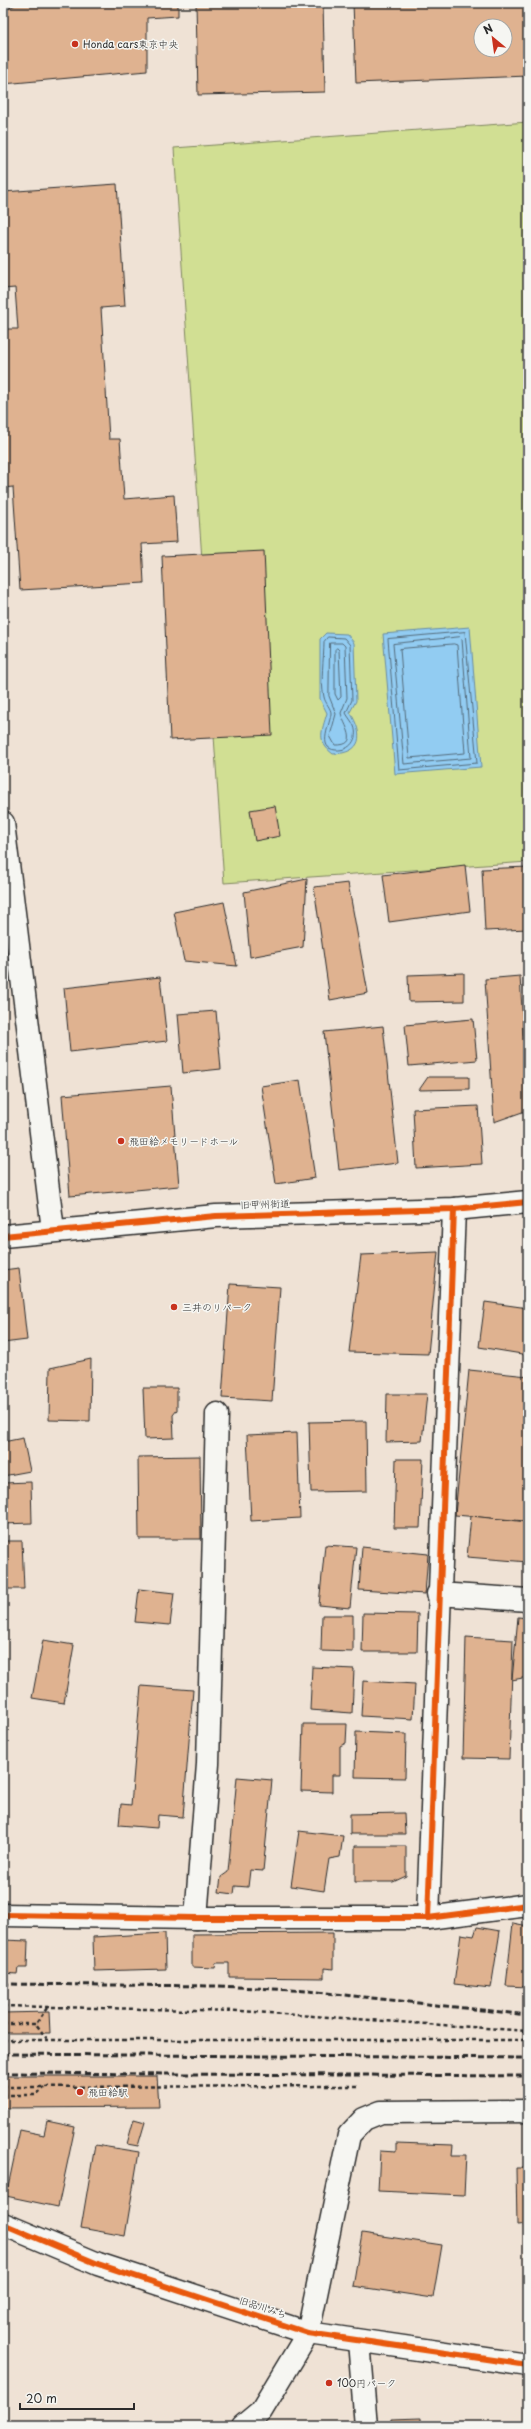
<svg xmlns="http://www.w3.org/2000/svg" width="531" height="2429" viewBox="0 0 531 2429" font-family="'Playpen Sans','Klee One',sans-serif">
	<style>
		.green { fill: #d1df93; stroke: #7e855f }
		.water { fill: #92ccf2; stroke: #698ca2 }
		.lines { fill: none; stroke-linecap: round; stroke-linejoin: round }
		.shore { stroke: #546b7b; stroke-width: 1 }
		.building { fill: #dfb290; stroke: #2b2b2b; fill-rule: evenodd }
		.minor-casing { stroke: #2b2b2b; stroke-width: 25 }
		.major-casing { stroke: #2b2b2b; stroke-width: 25 }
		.path { stroke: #2b2b2b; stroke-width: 2.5; stroke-dasharray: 4 3; stroke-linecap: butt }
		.minor { stroke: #f6f6f2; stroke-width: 22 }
		.major { stroke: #f6f6f2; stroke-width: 22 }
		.rail { stroke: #2b2b2b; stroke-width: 3; stroke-dasharray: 6 3; stroke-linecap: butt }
		.cycleway-casing { stroke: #f6f6f2; stroke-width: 8 }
		.cycleway { stroke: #e8590c; stroke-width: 6 }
		.poi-dot { fill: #c8321e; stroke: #f6f6f2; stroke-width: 1.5 }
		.labels { text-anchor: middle; stroke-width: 3; stroke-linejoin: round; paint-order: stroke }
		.poi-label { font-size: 10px; fill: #2b2b2b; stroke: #f6f6f2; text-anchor: start }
		.street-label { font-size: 10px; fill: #2b2b2b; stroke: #f6f6f2 }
	</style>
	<rect width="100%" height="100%" fill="#efe2d5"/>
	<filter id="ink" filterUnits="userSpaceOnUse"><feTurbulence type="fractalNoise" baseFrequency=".025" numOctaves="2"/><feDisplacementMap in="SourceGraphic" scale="8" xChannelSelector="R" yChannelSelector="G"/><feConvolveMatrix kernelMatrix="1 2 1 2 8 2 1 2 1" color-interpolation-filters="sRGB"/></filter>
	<g filter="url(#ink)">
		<path class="green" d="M 528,122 L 528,862 L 224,883 L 174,148 Z"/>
		<g class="water">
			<path d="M 470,627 L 481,767 L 395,774 L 383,634 Z"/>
			<path d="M 326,633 L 347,634 L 354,643 L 356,701 L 350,712 C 364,735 363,753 333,754 C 316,741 322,731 327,713 L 320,699 L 320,639 Z"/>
		</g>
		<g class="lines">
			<g class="shore">
				<path d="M 465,632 L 477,763 L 399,770 L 388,639 Z"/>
				<path d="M 328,637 L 344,638 L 350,645 L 352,700 L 346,713 C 348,717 352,721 354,726 C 359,739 350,751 336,750 C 316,749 331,723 331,713 C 331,708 325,703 324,697 C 320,680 324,659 324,642 Z"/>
				<path d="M 460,637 L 462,639 L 471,758 L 404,764 L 393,644 Z"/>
				<path d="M 330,643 L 342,643 L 345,646 L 347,698 L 341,713 C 343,724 362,746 335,745 L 330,736 L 336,714 L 329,696 Z"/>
				<path d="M 454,644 L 457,645 L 465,753 L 409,758 L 400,649 Z"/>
				<path d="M 337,648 L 339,650 L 341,697 L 338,700 L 335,694 L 335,650 Z"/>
			</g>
		</g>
		<g class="building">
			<path d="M 18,3 L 178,3 L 178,16 L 147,18 L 147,71 L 3,84 L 3,12 Z"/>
			<path d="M 196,3 L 323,3 L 325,92 L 198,95 Z"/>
			<path d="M 353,3 L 527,3 L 528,76 L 356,83 ZM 481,26 L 505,26 L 505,50 L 481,50 Z"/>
			<path d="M 117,184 L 125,306 L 101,308 L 109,439 L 120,439 L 124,499 L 174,495 L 177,542 L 142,544 L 144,583 L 20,590 L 13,487 L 3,488 L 3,329 L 18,329 L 15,288 L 3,289 L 3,192 Z"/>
			<path d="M 264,551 L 272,735 L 170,740 L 162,556 Z"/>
			<path d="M 275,806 L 280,836 L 255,841 L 250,810 Z"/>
			<path d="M 465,865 L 470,911 L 389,922 L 383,875 Z"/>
			<path d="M 528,867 L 528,929 L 485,931 L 482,869 Z"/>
			<path d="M 307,879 L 303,947 L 250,957 L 244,892 Z"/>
			<path d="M 348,883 L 368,993 L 330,1000 L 314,887 Z"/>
			<path d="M 224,902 L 237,966 L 184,961 L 174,912 Z"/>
			<path d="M 464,973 L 464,1001 L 409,1002 L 408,975 Z"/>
			<path d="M 520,976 L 528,1110 L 494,1122 L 485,979 Z"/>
			<path d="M 160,977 L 167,1041 L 70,1052 L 64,988 Z"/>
			<path d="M 216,1011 L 221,1069 L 183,1073 L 178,1014 Z"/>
			<path d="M 473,1019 L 477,1060 L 409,1066 L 405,1025 Z"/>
			<path d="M 383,1026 L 398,1163 L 339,1170 L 324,1032 Z"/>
			<path d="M 428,1077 L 469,1077 L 469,1089 L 419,1090 Z"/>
			<path d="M 300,1080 L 315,1178 L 276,1184 L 261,1086 Z"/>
			<path d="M 171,1086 L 179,1186 L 70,1196 L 62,1095 Z"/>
			<path d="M 478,1106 L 482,1164 L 416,1168 L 413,1109 Z"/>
			<path d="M 438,1252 L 428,1354 L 349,1352 L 361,1255 Z"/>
			<path d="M 19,1268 L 27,1340 L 3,1343 L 3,1270 Z"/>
			<path d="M 230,1284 L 280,1287 L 272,1401 L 222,1398 Z"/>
			<path d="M 485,1302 L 528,1308 L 528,1355 L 479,1347 Z"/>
			<path d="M 91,1359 L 90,1421 L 49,1420 L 50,1368 Z"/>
			<path d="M 469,1370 L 528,1376 L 528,1488 L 525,1521 L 455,1515 Z"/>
			<path d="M 143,1388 L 177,1388 L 177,1410 L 173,1415 L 174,1438 L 145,1439 Z"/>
			<path d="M 387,1394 L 427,1394 L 422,1441 L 386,1442 Z"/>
			<path d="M 366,1421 L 367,1491 L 311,1492 L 309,1422 Z"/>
			<path d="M 297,1433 L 300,1518 L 251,1521 L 247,1435 Z"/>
			<path d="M 23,1438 L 30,1471 L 3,1476 L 3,1442 Z"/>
			<path d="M 200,1456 L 201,1539 L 139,1539 L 138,1457 Z"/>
			<path d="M 396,1459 L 423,1459 L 420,1528 L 394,1528 Z"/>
			<path d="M 31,1482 L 32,1523 L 3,1524 L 3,1483 Z"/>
			<path d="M 471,1516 L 528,1522 L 528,1562 L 467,1557 Z"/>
			<path d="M 6,1541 L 22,1541 L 24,1589 L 3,1589 L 3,1548 Z"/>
			<path d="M 325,1545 L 356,1547 L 350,1608 L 319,1605 Z"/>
			<path d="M 362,1547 L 428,1554 L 425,1594 L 359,1590 Z"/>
			<path d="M 139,1589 L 174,1593 L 170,1625 L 135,1622 Z"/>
			<path d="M 363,1613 L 418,1614 L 417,1652 L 362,1652 Z"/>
			<path d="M 322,1615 L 353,1615 L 353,1652 L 321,1651 Z"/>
			<path d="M 518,1617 L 528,1618 L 528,1677 L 512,1680 Z"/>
			<path d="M 466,1637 L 513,1640 L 509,1759 L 463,1758 Z"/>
			<path d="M 43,1640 L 74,1645 L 64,1703 L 32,1698 Z"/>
			<path d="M 312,1667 L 354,1669 L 352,1713 L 310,1710 Z"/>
			<path d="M 363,1681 L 415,1684 L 413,1719 L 361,1716 Z"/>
			<path d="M 141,1686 L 193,1690 L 183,1817 L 158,1815 L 157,1828 L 119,1825 L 121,1804 L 131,1805 Z"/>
			<path d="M 303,1724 L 347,1724 L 346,1743 L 340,1746 L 340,1775 L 332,1775 L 332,1792 L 301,1791 Z"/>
			<path d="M 356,1732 L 406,1734 L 405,1778 L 355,1777 Z"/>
			<path d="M 237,1777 L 272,1780 L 263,1871 L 250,1870 L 248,1887 L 235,1886 L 234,1894 L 219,1892 L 221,1877 L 228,1872 Z"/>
			<path d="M 404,1813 L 405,1834 L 350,1834 L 350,1814 Z"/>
			<path d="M 299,1831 L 343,1836 L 340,1857 L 329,1859 L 324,1891 L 291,1886 Z"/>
			<path d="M 355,1846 L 406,1846 L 406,1876 L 393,1882 L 355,1882 Z"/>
			<path d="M 513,1923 L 528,1926 L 528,1987 L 506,1986 Z"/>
			<path d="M 477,1927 L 500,1931 L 491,1988 L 454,1984 L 461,1934 L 474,1936 Z"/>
			<path d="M 165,1933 L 166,1969 L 94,1971 L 93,1937 Z"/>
			<path d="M 333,1933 L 333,1969 L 324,1968 L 324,1978 L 229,1977 L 229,1963 L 216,1963 L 215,1968 L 192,1967 L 192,1934 Z"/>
			<path d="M 3,1940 L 28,1941 L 27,1968 L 18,1968 L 17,1974 L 3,1973 Z"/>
			<path d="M 49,2012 L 50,2033 L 3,2033 L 3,2013 Z"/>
			<path d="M 3,2076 L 157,2076 L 159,2107 L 3,2108 Z"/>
			<path d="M 134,2119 L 145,2122 L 138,2146 L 127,2144 Z"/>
			<path d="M 47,2121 L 75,2127 L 58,2207 L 6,2196 L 20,2130 L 44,2135 Z"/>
			<path d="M 396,2143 L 453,2145 L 452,2155 L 466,2155 L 464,2195 L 378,2191 L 380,2151 L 396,2152 Z"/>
			<path d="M 95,2145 L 139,2152 L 125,2236 L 81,2228 Z"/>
			<path d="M 516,2168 L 528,2168 L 528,2224 L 517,2225 Z"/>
			<path d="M 362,2233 L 442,2245 L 433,2298 L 353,2286 Z"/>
			<path d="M 421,2418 L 421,2426 L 391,2426 L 391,2419 Z"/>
		</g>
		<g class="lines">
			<g class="minor-casing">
				<g id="minor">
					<path d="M 3,823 L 53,1230"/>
					<path d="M 438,1594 L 528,1600"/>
					<path d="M 3,1915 L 196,1918 L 428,1918 L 528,1905"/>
					<path d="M 196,1918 L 208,1764 L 217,1414"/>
					<path d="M 428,1918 L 454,1209"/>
					<path d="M 3,2224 L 98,2264 L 308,2333 L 528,2365"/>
					<path d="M 359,2341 L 366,2426"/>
					<path d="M 243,2426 L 261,2411 L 308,2333 L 349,2135 L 364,2119 L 381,2112 L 528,2111"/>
				</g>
			</g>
			<g class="major-casing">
				<path id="major" d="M 3,1236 L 216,1216 L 454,1209 L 528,1202"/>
			</g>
			<g class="path">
				<path d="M 3,2006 L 241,2011 L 528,2031"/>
				<path d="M 47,2008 L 36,2024 L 47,2039"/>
				<path d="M 3,2024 L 36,2024"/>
				<path d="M 3,2040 L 528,2040"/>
				<path d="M 3,2087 L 358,2086"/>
				<path d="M 3,2095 L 36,2095 L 44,2087"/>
			</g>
			<use href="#minor" class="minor"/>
			<use href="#major" class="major"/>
			<g class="rail">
				<path d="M 3,1984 L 219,1986 L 308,1991 L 528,2015"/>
				<path d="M 3,2054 L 528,2058"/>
				<path d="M 3,2073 L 528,2076"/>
			</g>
			<g class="cycleway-casing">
				<g id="cycleway">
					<path d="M 3,1236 L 216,1216 L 454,1209 L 528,1202"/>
					<path d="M 3,1915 L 196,1918 L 428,1918 L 528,1905"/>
					<path d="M 428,1918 L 454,1209"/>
					<path d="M 3,2224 L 98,2264 L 308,2333 L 528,2365"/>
				</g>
			</g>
			<use href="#cycleway" class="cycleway"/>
		</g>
	</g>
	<g class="poi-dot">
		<circle cx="75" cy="44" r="4"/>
		<circle cx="121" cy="1141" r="4"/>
		<circle cx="174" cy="1307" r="4"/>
		<circle cx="80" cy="2092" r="4"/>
		<circle cx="329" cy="2383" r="4"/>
	</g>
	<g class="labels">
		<g class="poi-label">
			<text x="83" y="48">Honda cars東京中央</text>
			<text x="129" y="1145">飛田給メモリードホール</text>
			<text x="182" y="1311">三井のリパーク</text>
			<text x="88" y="2096">飛田給駅</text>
			<text x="337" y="2387">100円パーク</text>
		</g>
		<g class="street-label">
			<text transform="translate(265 1204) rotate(-2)" y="4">旧甲州街道</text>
			<text transform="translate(263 2307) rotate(18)" y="4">旧品川みち</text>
		</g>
	</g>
	<rect width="531" height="2429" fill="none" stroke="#f6f6f2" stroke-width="16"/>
	<rect x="8" y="8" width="515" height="2413" fill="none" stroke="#2b2b2b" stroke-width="1.5" filter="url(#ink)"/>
	<g transform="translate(493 38) rotate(331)"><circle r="19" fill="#f6f6f2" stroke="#a5a5a2"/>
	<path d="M0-3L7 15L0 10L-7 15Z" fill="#c8321e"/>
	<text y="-6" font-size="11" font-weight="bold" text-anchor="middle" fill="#2b2b2b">N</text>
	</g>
	<path d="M20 2403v6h114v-6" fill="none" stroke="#2b2b2b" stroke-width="2"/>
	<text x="26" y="2403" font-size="12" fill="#2b2b2b" stroke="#f6f6f2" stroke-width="3" paint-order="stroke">20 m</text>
</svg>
